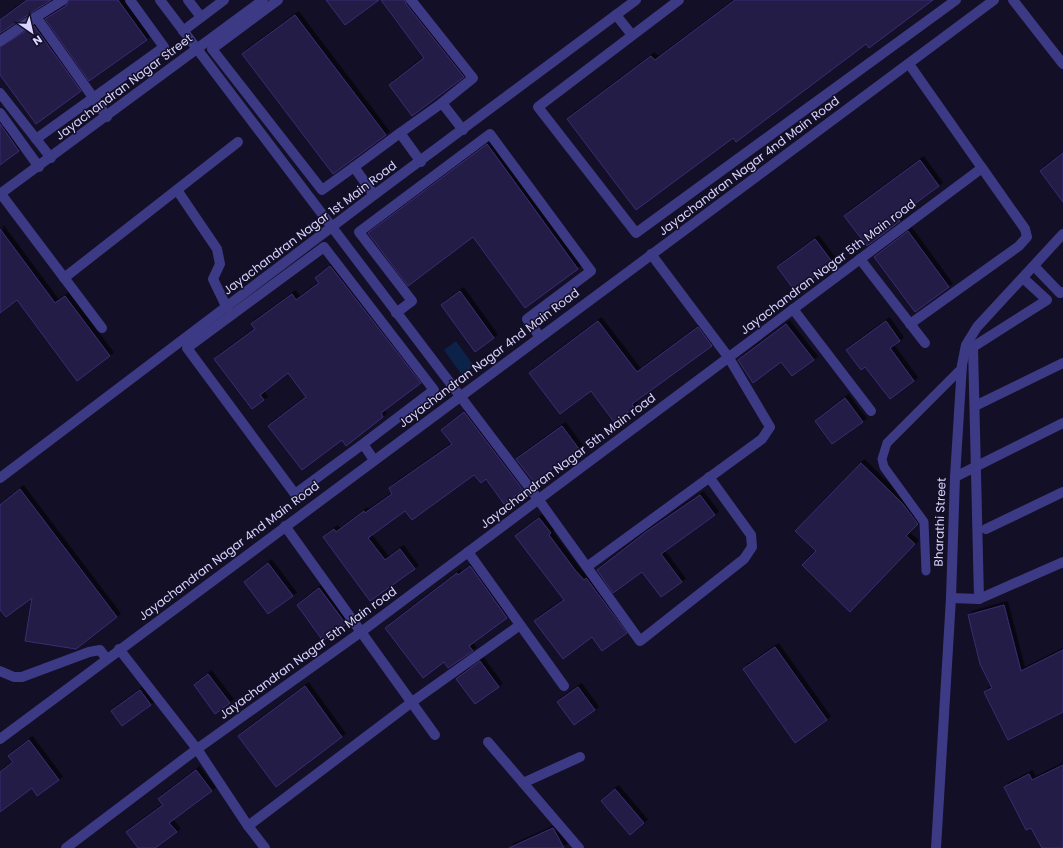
<svg xmlns="http://www.w3.org/2000/svg" width="1063" height="848" viewBox="0 0 1063 848" font-family="Poppins,sans-serif">
	<style>
		.water { fill: #0c2248 }
		.building { fill: #241b47; stroke: #3b2d73; filter: url(#shadow) }
		.lines { fill: none; stroke-linecap: round; stroke-linejoin: round }
		.lane { stroke: #3d3a85; stroke-width: 9 }
		.street { stroke: #3d3a85; stroke-width: 10 }
		.labels { text-anchor: middle; stroke-width: 3; stroke-linejoin: round; paint-order: stroke }
		.street-label { font-size: 12px; fill: #d9d4ff; stroke: #130f26 }
	</style>
	<defs>
		<filter id="shadow"><feDropShadow dx="3.5" dy="-3.5" stdDeviation="0" flood-color="#0009"/></filter>
	</defs>
	<rect width="100%" height="100%" fill="#130f26"/>
	<path class="water" d="M 456,341 L 474,366 L 462,375 L 444,350 Z"/>
	<g class="building">
		<path d="M 27,0 L 51,0 L 0,33 L 0,20 Z"/>
		<path d="M 69,0 L 118,0 L 147,40 L 89,81 L 45,19 L 66,6 Z"/>
		<path d="M 326,0 L 379,0 L 345,25 Z"/>
		<path d="M 381,0 L 405,0 L 406,4 L 464,77 L 412,116 L 389,85 L 424,58 Z"/>
		<path d="M 735,0 L 933,0 L 869,48 L 866,44 L 736,142 L 733,138 L 636,210 L 567,119 L 651,56 L 655,60 Z"/>
		<path d="M 295,15 L 386,135 L 333,174 L 242,54 Z"/>
		<path d="M 34,26 L 81,91 L 36,124 L 0,75 L 0,47 Z"/>
		<path d="M 0,124 L 19,151 L 0,165 Z"/>
		<path d="M 487,144 L 578,269 L 525,308 L 473,237 L 408,286 L 368,233 Z"/>
		<path d="M 1063,153 L 1063,202 L 1040,171 Z"/>
		<path d="M 920,160 L 939,186 L 897,217 L 900,221 L 867,246 L 844,216 Z"/>
		<path d="M 0,229 L 55,303 L 65,296 L 110,356 L 77,381 L 17,300 L 0,313 Z"/>
		<path d="M 908,231 L 949,287 L 915,312 L 874,257 Z"/>
		<path d="M 815,239 L 833,263 L 795,291 L 777,267 Z"/>
		<path d="M 330,266 L 421,383 L 381,413 L 383,417 L 346,446 L 342,440 L 302,470 L 268,426 L 306,397 L 288,373 L 260,395 L 264,400 L 252,409 L 214,359 L 255,329 L 251,324 L 292,294 L 296,300 L 319,283 L 315,278 Z"/>
		<path d="M 460,291 L 494,338 L 475,352 L 441,305 Z"/>
		<path d="M 598,321 L 637,372 L 698,327 L 712,346 L 632,404 L 634,408 L 614,422 L 591,391 L 560,414 L 529,373 Z"/>
		<path d="M 886,321 L 900,341 L 890,348 L 914,381 L 890,399 L 865,367 L 861,370 L 846,350 Z"/>
		<path d="M 786,324 L 814,360 L 792,376 L 781,362 L 753,383 L 738,360 Z"/>
		<path d="M 845,398 L 863,422 L 832,444 L 815,421 Z"/>
		<path d="M 464,412 L 523,490 L 504,504 L 486,479 L 481,483 L 474,475 L 412,520 L 405,511 L 368,538 L 385,560 L 400,549 L 415,569 L 370,601 L 323,537 L 334,529 L 336,532 L 364,511 L 365,513 L 392,494 L 389,488 L 452,444 L 441,430 Z"/>
		<path d="M 562,426 L 579,449 L 534,482 L 516,459 Z"/>
		<path d="M 861,463 L 902,503 L 918,524 L 906,536 L 915,544 L 850,612 L 802,565 L 816,551 L 795,531 Z"/>
		<path d="M 20,489 L 117,617 L 76,649 L 25,641 L 32,598 L 6,617 L 0,610 L 0,505 Z"/>
		<path d="M 700,495 L 715,515 L 661,554 L 682,582 L 661,597 L 642,572 L 613,593 L 597,570 L 646,532 Z"/>
		<path d="M 539,518 L 551,533 L 549,535 L 575,570 L 584,580 L 586,578 L 627,633 L 602,651 L 592,637 L 563,659 L 534,621 L 564,600 L 515,536 Z"/>
		<path d="M 268,563 L 293,596 L 268,614 L 244,582 Z"/>
		<path d="M 470,566 L 507,618 L 469,646 L 473,651 L 448,668 L 444,662 L 423,678 L 385,628 L 457,573 L 458,575 Z"/>
		<path d="M 319,588 L 346,624 L 323,641 L 297,605 Z"/>
		<path d="M 1004,605 L 1021,671 L 1063,650 L 1063,712 L 1008,740 L 984,692 L 992,688 L 980,664 L 968,615 Z"/>
		<path d="M 775,647 L 827,720 L 795,743 L 743,669 Z"/>
		<path d="M 480,661 L 499,687 L 475,704 L 456,679 Z"/>
		<path d="M 208,674 L 230,703 L 215,714 L 194,685 Z"/>
		<path d="M 305,686 L 342,737 L 276,787 L 238,736 Z"/>
		<path d="M 578,687 L 595,710 L 574,725 L 557,702 Z"/>
		<path d="M 140,690 L 151,705 L 122,726 L 111,711 Z"/>
		<path d="M 29,740 L 59,780 L 37,796 L 32,788 L 0,812 L 0,772 L 13,762 L 8,756 Z"/>
		<path d="M 1063,765 L 1063,848 L 1042,848 L 1031,828 L 1026,830 L 1004,787 L 1029,774 L 1032,780 Z"/>
		<path d="M 196,770 L 212,791 L 169,823 L 177,832 L 155,848 L 138,848 L 126,832 L 163,805 L 158,799 Z"/>
		<path d="M 615,789 L 644,823 L 630,835 L 601,801 Z"/>
		<path d="M 553,828 L 564,848 L 509,848 Z"/>
	</g>
	<g class="lines">
		<path class="lane" d="M 926,571 L 924,522 L 884,467 L 882,459 L 887,443 L 962,368"/>
		<g class="street">
			<path d="M 63,0 L 36,17 L 107,117"/>
			<path d="M 160,0 L 538,499 L 640,641 L 744,559 L 752,547 L 751,535 L 709,477"/>
			<path d="M 188,0 L 201,17"/>
			<path d="M 278,0 L 212,49 L 322,190 L 354,167 L 374,195"/>
			<path d="M 411,0 L 473,78 L 442,103"/>
			<path d="M 679,0 L 538,107 L 636,233 L 956,0"/>
			<path d="M 1013,0 L 1063,64"/>
			<path d="M 616,15 L 632,35"/>
			<path d="M 183,31 L 224,0"/>
			<path d="M 0,41 L 36,17"/>
			<path d="M 0,93 L 51,158"/>
			<path d="M 0,113 L 39,167"/>
			<path d="M 36,139 L 164,47 L 130,0"/>
			<path d="M 421,162 L 400,133 L 442,103 L 463,130"/>
			<path d="M 354,167 L 400,133"/>
			<path d="M 177,190 L 217,249 L 220,264 L 213,279 L 227,308"/>
			<path d="M 0,194 L 263,0"/>
			<path d="M 1,194 L 102,328"/>
			<path d="M 860,259 L 925,343"/>
			<path d="M 1034,266 L 1060,293 L 1063,292"/>
			<path d="M 64,278 L 238,142"/>
			<path d="M 793,309 L 871,411"/>
			<path d="M 396,313 L 412,301 L 359,232 L 490,134 L 591,271 L 527,319 L 540,337"/>
			<path d="M 910,324 L 1019,246 L 1027,237 L 1025,229 L 982,168"/>
			<path d="M 975,406 L 1063,363"/>
			<path d="M 363,444 L 434,390 L 324,247 L 187,348 L 295,494 L 363,444 L 374,460"/>
			<path d="M 955,477 L 1063,423"/>
			<path d="M 0,478 L 374,195 L 636,0"/>
			<path d="M 285,526 L 435,735"/>
			<path d="M 986,529 L 1063,492"/>
			<path d="M 468,552 L 564,686"/>
			<path d="M 588,566 L 762,439 L 770,427 L 729,358 L 651,254"/>
			<path d="M 951,598 L 979,599 L 1063,562"/>
			<path d="M 979,599 L 973,347 L 1047,300 L 1023,278"/>
			<path d="M 119,649 L 197,749 L 248,826 L 265,848"/>
			<path d="M 0,671 L 14,677 L 22,677 L 89,652 L 100,650 L 106,658"/>
			<path d="M 0,739 L 994,0"/>
			<path d="M 488,742 L 579,848"/>
			<path d="M 523,783 L 580,757"/>
			<path d="M 248,826 L 412,702 L 520,625"/>
			<path d="M 66,848 L 197,749 L 361,632 L 982,168 L 909,64"/>
			<path d="M 936,848 L 951,598 L 955,477 L 962,365 L 966,345 L 977,327 L 1063,234"/>
		</g>
	</g>
	<g class="labels">
		<g class="street-label">
			<text transform="translate(124 87) rotate(-37)" y="4">Jayachandran Nagar Street</text>
			<text transform="translate(749 166) rotate(-37)" y="4">Jayachandran Nagar 4nd Main Road</text>
			<text transform="translate(310 228) rotate(-37)" y="4">Jayachandran Nagar 1st Main Road</text>
			<text transform="translate(828 267) rotate(-37)" y="4">Jayachandran Nagar 5th Main road</text>
			<text transform="translate(489 358) rotate(-37)" y="4">Jayachandran Nagar 4nd Main Road</text>
			<text transform="translate(568 461) rotate(-37)" y="4">Jayachandran Nagar 5th Main road</text>
			<text transform="translate(940 522) rotate(-88)" y="4">Bharathi Street</text>
			<text transform="translate(229 551) rotate(-37)" y="4">Jayachandran Nagar 4nd Main Road</text>
			<text transform="translate(308 653) rotate(-36)" y="4">Jayachandran Nagar 5th Main road</text>
		</g>
	</g>
	<g transform="translate(32 32) rotate(146)" stroke="#130f26" stroke-width="3" paint-order="stroke">
	<path d="M0-3L7 15L0 10L-7 15Z" fill="#d9d4ff"/>
	<text y="-6" font-size="11" font-weight="bold" text-anchor="middle" fill="#d9d4ff">N</text>
	</g>
</svg>
